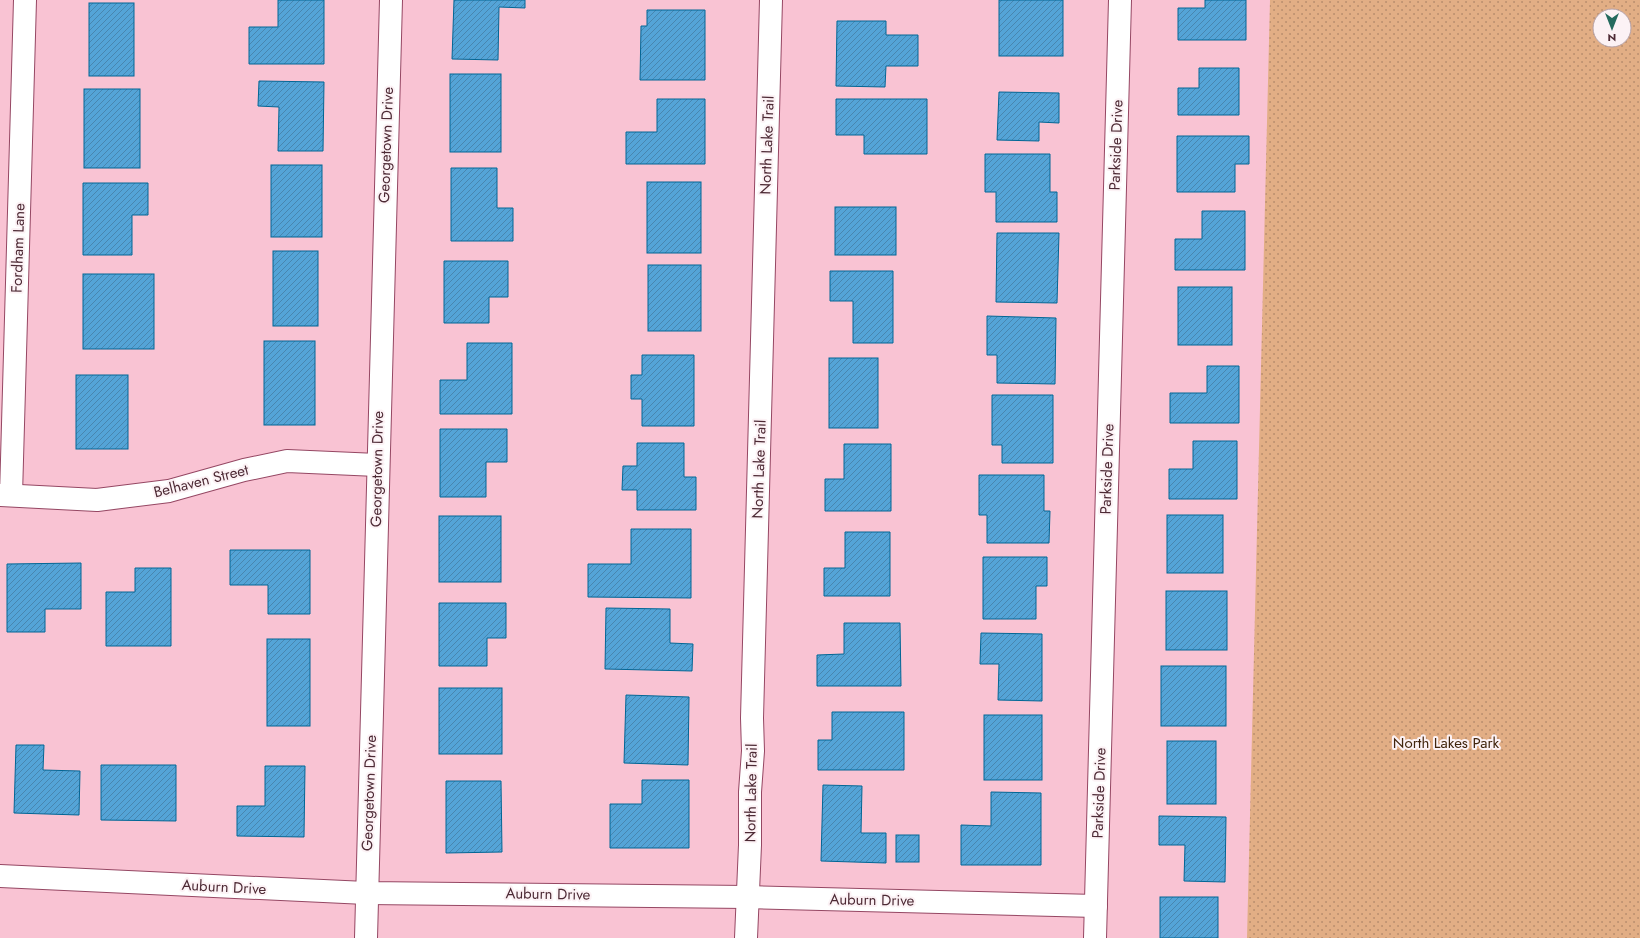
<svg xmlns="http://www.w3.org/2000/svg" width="1640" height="938" viewBox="0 0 1640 938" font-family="Jost,sans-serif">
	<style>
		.green { fill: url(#green-dots); fill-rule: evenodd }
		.building { fill: url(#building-hatch); stroke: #026695 }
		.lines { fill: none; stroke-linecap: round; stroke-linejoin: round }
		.minor-casing { stroke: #954763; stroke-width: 24 }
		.minor { stroke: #fff; stroke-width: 22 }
		.labels { text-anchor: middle; stroke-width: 4; stroke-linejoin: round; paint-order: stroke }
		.street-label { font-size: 15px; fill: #4d2a35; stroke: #fcf2f5 }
		.park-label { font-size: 15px; fill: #41250d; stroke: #fcf2f5 }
	</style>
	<defs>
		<pattern id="green-dots" width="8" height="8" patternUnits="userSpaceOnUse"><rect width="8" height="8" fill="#e2ae85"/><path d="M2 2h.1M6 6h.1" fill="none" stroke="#b98e6e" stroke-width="1.8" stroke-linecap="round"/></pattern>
		<pattern id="building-hatch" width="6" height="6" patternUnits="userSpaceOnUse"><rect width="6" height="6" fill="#54a4d7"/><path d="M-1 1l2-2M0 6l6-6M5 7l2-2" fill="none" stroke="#4886af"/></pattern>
	</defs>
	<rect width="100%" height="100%" fill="#f9c3d3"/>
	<path class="green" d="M 1270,0 L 1640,0 L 1640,938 L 1247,938 ZM 1600,16 L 1624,16 L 1624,40 L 1600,40 Z"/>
	<g class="building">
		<path d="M 278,0 L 324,0 L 324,64 L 249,64 L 249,27 L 278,27 Z"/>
		<path d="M 454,0 L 525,0 L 525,8 L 499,7 L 498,60 L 452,59 Z"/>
		<rect x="999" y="0" width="64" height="56"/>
		<path d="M 1205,0 L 1246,0 L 1246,40 L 1178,40 L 1178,8 L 1205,8 Z"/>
		<rect x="89" y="3" width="45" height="73"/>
		<path d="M 647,10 L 705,10 L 705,80 L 640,80 L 641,26 L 647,26 Z"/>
		<path d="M 837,21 L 886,21 L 886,35 L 918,35 L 918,66 L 886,66 L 885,87 L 836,86 Z"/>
		<path d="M 1199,68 L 1239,68 L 1239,115 L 1178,115 L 1178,88 L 1199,88 Z"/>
		<rect x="450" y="74" width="51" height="78"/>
		<path d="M 259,81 L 324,82 L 323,151 L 278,151 L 279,107 L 258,106 Z"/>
		<rect x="84" y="89" width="56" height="79"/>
		<path d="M 999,92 L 1059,93 L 1059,123 L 1039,122 L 1039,141 L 997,140 Z"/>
		<path d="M 657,99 L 705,99 L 705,164 L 626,164 L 626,132 L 657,132 Z"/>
		<path d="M 836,99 L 927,99 L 927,154 L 864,154 L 864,135 L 836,135 Z"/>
		<path d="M 1177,136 L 1249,136 L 1249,164 L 1235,164 L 1235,192 L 1177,192 Z"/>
		<path d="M 985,154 L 1050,154 L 1050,192 L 1057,192 L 1057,222 L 996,222 L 996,192 L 985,192 Z"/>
		<rect x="271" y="165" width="51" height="72"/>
		<path d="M 451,168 L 497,168 L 497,208 L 513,208 L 513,241 L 451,241 Z"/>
		<rect x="647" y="182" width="54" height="71"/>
		<path d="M 83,183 L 148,183 L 148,215 L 132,215 L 132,255 L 83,255 Z"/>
		<rect x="835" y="207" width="61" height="48"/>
		<path d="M 1202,211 L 1245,211 L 1245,270 L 1175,270 L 1175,239 L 1202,239 Z"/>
		<path d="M 997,233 L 1059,233 L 1057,303 L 996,302 Z"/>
		<rect x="273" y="251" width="45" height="75"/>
		<path d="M 444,261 L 508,261 L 508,297 L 489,297 L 489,323 L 444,323 Z"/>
		<rect x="648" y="265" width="53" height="66"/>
		<path d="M 830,271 L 893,271 L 893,343 L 853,343 L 853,301 L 830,301 Z"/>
		<rect x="83" y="274" width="71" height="75"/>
		<rect x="1178" y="287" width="54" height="58"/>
		<path d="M 987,316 L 1056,318 L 1055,384 L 997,383 L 997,355 L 987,355 Z"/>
		<rect x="264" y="341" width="51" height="84"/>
		<path d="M 467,343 L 512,343 L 512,414 L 440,414 L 440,380 L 467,380 Z"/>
		<path d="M 642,355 L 694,355 L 694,426 L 642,426 L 642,399 L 631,399 L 631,375 L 642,375 Z"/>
		<rect x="829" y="358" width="49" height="70"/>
		<path d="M 1207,366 L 1239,366 L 1239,423 L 1170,423 L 1170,393 L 1207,393 Z"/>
		<rect x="76" y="375" width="52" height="74"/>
		<path d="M 992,395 L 1053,395 L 1053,463 L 1002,463 L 1002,445 L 992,445 Z"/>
		<path d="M 440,429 L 507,429 L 507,462 L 486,462 L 486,497 L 440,497 Z"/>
		<path d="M 1193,441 L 1237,441 L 1237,499 L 1169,499 L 1169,469 L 1193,469 Z"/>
		<path d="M 637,443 L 684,443 L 684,477 L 696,477 L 696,510 L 637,510 L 637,490 L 622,490 L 623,466 L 637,466 Z"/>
		<path d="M 844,444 L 891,444 L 891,511 L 825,511 L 825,479 L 844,479 Z"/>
		<path d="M 979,475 L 1044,475 L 1044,511 L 1050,511 L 1049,543 L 987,543 L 987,515 L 979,515 Z"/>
		<rect x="1167" y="515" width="56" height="58"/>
		<rect x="439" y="516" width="62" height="66"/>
		<path d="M 631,529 L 691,529 L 691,598 L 588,597 L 588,564 L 631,564 Z"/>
		<path d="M 845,532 L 890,532 L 890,596 L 824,596 L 824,568 L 845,568 Z"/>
		<path d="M 230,550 L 310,550 L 310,614 L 268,614 L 268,585 L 230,585 Z"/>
		<path d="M 983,557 L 1047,557 L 1047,586 L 1036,586 L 1036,619 L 983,619 Z"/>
		<path d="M 81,563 L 81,609 L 45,609 L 45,632 L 7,632 L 7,564 Z"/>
		<path d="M 135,568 L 171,568 L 171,646 L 106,646 L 106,592 L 135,592 Z"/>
		<rect x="1166" y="591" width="61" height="59"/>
		<path d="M 439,603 L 506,603 L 506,638 L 487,638 L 487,666 L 439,666 Z"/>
		<path d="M 606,608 L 670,609 L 670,643 L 693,644 L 692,671 L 605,669 Z"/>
		<path d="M 844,623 L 900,623 L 901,686 L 817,686 L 817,655 L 844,654 Z"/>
		<path d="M 981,633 L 1042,634 L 1042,701 L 998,700 L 999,664 L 980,664 Z"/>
		<rect x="267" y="639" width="43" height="87"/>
		<rect x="1161" y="666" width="65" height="60"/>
		<rect x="439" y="688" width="63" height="66"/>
		<path d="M 626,695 L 689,697 L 688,765 L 624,763 Z"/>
		<path d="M 832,712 L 904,712 L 904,770 L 818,770 L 818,740 L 832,740 Z"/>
		<rect x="984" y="715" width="58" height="65"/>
		<rect x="1167" y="741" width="49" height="63"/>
		<path d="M 16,745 L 44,745 L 43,770 L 80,771 L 79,815 L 14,813 Z"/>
		<path d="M 101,765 L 176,765 L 176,821 L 101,820 Z"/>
		<path d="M 265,766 L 305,766 L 304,837 L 237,836 L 237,806 L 265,806 Z"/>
		<path d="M 642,780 L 689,780 L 689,848 L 610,848 L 610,804 L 642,804 Z"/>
		<path d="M 446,781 L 501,781 L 502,852 L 446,853 Z"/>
		<path d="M 823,785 L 862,786 L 861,833 L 886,833 L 886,863 L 821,861 Z"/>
		<path d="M 991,792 L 1041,793 L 1041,865 L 961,865 L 961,825 L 991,826 Z"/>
		<path d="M 1159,816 L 1226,817 L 1225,882 L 1184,881 L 1185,845 L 1159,845 Z"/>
		<rect x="896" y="835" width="23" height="27"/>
		<rect x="1160" y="897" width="58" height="41"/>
	</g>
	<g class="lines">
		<g class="minor-casing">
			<g id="minor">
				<path d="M 0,495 L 97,500 L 169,491 L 244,470 L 287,461 L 377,465"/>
				<path d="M 11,495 L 25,0"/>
				<path d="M 0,876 L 366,893 L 747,897 L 1096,906"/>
				<path d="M 366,938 L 391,0"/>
				<path d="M 746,938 L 750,845 L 750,792 L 753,751 L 752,718 L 771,0"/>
				<path d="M 1095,938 L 1120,0"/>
			</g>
		</g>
		<use href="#minor" class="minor"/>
	</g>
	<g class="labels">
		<g class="street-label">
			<text transform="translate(386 145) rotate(-88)" y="5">Georgetown Drive</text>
			<text transform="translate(767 145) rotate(-88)" y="5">North Lake Trail</text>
			<text transform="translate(1116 145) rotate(-88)" y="5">Parkside Drive</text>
			<text transform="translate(18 248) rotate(-88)" y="5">Fordham Lane</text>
			<text transform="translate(377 469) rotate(-89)" y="5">Georgetown Drive</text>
			<text transform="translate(759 469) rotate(-88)" y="5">North Lake Trail</text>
			<text transform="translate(1107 469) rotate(-88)" y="5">Parkside Drive</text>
			<text transform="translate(201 481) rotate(-14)" y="5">Belhaven Street</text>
			<text transform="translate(369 793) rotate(-88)" y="5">Georgetown Drive</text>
			<text transform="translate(751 793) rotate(-89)" y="5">North Lake Trail</text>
			<text transform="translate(1099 793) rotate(-88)" y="5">Parkside Drive</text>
			<text transform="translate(224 887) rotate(3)" y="5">Auburn Drive</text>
			<text transform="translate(548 894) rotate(1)" y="5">Auburn Drive</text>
			<text transform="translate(872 900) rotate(1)" y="5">Auburn Drive</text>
		</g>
		<g class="park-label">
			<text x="1446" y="748">North Lakes Park</text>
		</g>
	</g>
	<g transform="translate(1612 28) rotate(180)"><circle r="19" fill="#fcf2f5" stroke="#b6a2a8"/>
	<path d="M0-3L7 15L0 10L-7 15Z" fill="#256a5e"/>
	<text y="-6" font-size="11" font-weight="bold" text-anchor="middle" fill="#4d2a35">N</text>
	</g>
</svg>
